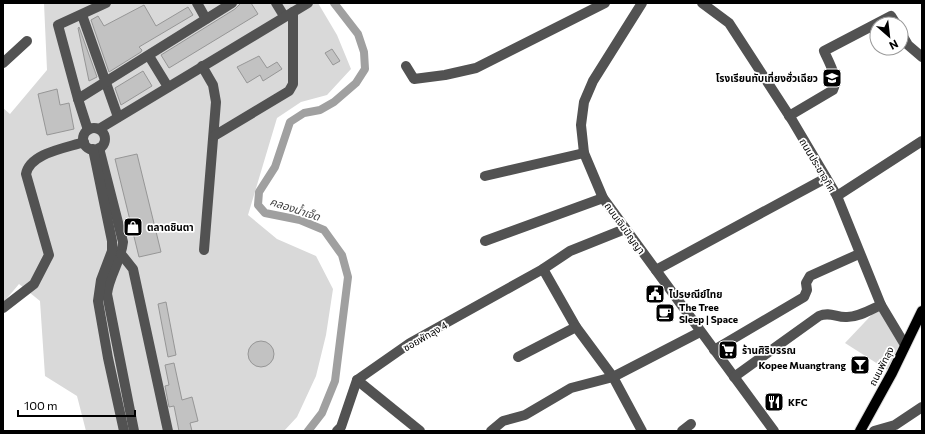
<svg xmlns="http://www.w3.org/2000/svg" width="925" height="434" viewBox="0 0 925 434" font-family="Commissioner,'Noto Sans Thai',sans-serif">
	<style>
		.green { fill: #d9d9d9 }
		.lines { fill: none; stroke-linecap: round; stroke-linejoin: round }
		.canal { stroke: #a0a0a0; stroke-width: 8 }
		.building { fill: #c2c2c2; stroke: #969696 }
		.major-casing { stroke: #dbdbdb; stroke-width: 12 }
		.minor { stroke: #525252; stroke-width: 10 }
		.major { stroke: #000; stroke-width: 10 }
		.labels { text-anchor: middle; stroke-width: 3.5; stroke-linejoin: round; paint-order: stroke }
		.poi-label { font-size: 10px; font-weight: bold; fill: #000; stroke: #fff; text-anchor: start }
		.street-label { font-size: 10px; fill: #000; stroke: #fff }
		.water-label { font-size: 11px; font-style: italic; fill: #414141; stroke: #fff }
	</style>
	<rect width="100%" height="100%" fill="#fff"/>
	<g class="green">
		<path d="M 44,3 L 318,3 L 337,35 L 351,69 L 327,95 L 301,102 L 277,118 L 248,215 L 277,239 L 316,256 L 333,289 L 326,335 L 316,376 L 297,417 L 284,431 L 86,431 L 77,396 L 45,376 L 40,301 L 19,284 L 3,303 L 3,108 L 10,114 L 47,70 Z"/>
		<path d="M 881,305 L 905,345 L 892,373 L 845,343 Z"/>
	</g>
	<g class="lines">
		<path class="canal" d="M 308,431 L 322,413 L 335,381 L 348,277 L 342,255 L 324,230 L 300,220 L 265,213 L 258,205 L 259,192 L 275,167 L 290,122 L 304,113 L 320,110 L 334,102 L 356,83 L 365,69 L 364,52 L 358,34 L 334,3"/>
	</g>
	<g class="building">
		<path d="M 241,3 L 251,3 L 258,14 L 169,68 L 161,55 L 235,9 Z"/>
		<path d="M 144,5 L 156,26 L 188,7 L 193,15 L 139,47 L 142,50 L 141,52 L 109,72 L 91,20 L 98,16 L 104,26 Z"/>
		<path d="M 79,27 L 97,77 L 89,81 L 78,28 Z"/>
		<path d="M 332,49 L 340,61 L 333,65 L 325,53 Z"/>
		<path d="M 259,56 L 267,68 L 277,62 L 282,69 L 263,81 L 260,75 L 247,83 L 237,67 Z"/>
		<path d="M 143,71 L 152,86 L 121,105 L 115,88 Z"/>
		<path d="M 57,89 L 60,105 L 69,103 L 74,129 L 47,135 L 38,94 Z"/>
		<path d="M 137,154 L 161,252 L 139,257 L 115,159 Z"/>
		<path d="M 166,302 L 176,355 L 168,357 L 158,304 Z"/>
		<circle cx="261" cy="354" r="13"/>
		<path d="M 174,363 L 182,400 L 192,397 L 198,421 L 190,423 L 192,431 L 179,431 L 174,406 L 169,407 L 165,386 L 169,385 L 165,365 Z"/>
	</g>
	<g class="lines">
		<g class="major-casing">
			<path id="major" d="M 860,431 L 892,373 L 922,311"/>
		</g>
		<g class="minor">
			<path d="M 197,3 L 206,19"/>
			<path d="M 276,3 L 284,16"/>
			<path d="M 642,3 L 593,81 L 584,102 L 581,125 L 584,153 L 603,198 L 774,431"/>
			<path d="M 702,3 L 729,23 L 792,120 L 837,196 L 881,305 L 905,345"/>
			<path d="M 82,15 L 118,117"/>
			<path d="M 901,33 L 908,45 L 922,57"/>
			<path d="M 149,56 L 168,87"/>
			<path d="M 3,63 L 27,41"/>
			<path d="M 202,66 L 213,85 L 216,102 L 204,250"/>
			<path d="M 406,66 L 414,79 L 445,75 L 476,68 L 605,3"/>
			<path d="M 78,99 L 232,3"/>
			<path d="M 789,116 L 833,90 C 839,78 829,63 824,51 L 891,16 L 896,24"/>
			<circle cx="94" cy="139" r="11"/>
			<path d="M 99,129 L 308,3"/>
			<path d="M 88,130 L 78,99 L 58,25 L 106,3"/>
			<path d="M 214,136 L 289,91 L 293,84 L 293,12"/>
			<path d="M 99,148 L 123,242 C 121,261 109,276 107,294 L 134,431"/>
			<path d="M 93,149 L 112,241 L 112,251 L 101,280 L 98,301 L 108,358 L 124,431"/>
			<path d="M 485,176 L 584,153"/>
			<path d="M 837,196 L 922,141"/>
			<path d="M 485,241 L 603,198"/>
			<path d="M 121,254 L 133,269 L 168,431"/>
			<path d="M 543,269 L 576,327 L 613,377 L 642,431"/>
			<path d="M 656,270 L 826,178"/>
			<path d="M 3,308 L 34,284 L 49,255 L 26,174 C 30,153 66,148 84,142"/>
			<path d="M 714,350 L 804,297 L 807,290 L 806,283 L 810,276 L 859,254"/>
			<path d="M 518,357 L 576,327"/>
			<path d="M 734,377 L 819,316 C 830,311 837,318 847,317 C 859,317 870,310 881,305"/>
			<path d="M 357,380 L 420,431"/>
			<path d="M 337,431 L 341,427 L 357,380 L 410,343 L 543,269 L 570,251 L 625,229"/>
			<path d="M 491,431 L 503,421 L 525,415 L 571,388 L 613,377 L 700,332"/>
			<path d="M 682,431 L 691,424"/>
			<path d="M 874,431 L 895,425 L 922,407"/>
		</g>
		<use href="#major" class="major"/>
	</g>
	<defs>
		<g id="school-square" transform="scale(1)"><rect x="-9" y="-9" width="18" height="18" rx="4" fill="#000" stroke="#fff"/><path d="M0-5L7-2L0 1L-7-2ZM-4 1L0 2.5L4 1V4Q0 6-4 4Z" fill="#fff"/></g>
		<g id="shop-square" transform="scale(1)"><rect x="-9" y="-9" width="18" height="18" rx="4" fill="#000" stroke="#fff"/><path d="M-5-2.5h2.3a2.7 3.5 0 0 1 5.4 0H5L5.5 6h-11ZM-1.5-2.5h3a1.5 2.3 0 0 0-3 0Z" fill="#fff"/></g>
		<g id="civic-square" transform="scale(1)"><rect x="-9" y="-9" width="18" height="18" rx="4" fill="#000" stroke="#fff"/><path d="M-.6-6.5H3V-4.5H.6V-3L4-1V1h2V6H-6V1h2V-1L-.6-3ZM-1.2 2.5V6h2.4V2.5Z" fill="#fff"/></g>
		<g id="cafe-square" transform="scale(1)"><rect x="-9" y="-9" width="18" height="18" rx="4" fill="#000" stroke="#fff"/><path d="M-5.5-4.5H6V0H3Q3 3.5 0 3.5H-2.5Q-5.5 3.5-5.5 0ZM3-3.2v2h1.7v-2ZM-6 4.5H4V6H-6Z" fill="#fff"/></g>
		<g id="supermarket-square" transform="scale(1)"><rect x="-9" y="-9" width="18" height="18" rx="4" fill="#000" stroke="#fff"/><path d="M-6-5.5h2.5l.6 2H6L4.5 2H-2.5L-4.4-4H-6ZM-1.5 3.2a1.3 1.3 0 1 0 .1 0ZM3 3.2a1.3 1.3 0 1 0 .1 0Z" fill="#fff"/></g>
		<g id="bar-square" transform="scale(1)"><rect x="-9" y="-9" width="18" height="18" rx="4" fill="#000" stroke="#fff"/><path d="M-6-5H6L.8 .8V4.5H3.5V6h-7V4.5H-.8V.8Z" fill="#fff"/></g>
		<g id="restaurant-square" transform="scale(1)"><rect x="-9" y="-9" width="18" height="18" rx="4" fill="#000" stroke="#fff"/><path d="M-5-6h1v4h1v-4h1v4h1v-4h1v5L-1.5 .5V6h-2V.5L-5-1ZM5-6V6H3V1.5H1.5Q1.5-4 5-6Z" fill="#fff"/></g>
	</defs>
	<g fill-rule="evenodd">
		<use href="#school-square" x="832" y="78"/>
		<use href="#shop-square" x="133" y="227"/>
		<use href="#civic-square" x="655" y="294"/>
		<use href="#cafe-square" x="665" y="313"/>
		<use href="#supermarket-square" x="728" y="350"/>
		<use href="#bar-square" x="860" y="365"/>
		<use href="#restaurant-square" x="774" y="402"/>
	</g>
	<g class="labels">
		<g class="poi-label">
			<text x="818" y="82" text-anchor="end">โรงเรียนทับเที่ยงฮั่วเฉียว</text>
			<text x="147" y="231">ตลาดชินตา</text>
			<text x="669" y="298">ไปรษณีย์ไทย</text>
			<text x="679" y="311">The Tree<tspan x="679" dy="12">Sleep | Space</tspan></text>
			<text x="742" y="354">ร้านศิริบรรณ</text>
			<text x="846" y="369" text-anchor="end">Kopee Muangtrang</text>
			<text x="788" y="406">KFC</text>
		</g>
		<g class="street-label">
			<text transform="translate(818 165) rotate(59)" y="4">ถนนประชาอุทิศ</text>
			<text transform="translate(625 228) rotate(54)" y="4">ถนนเจิมปัญญา</text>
			<text transform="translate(425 336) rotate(-30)" y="4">ซอยพัทลุง 4</text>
			<text transform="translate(881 366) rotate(-63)" y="4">ถนนพัทลุง</text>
		</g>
		<g class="water-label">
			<text transform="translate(295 209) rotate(18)" y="4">คลองน้ำเจ็ด</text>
		</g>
	</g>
	<rect width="925" height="434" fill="none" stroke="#000000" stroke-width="8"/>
	<g transform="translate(889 36) rotate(152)"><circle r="19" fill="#ffffff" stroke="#999999"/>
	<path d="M0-3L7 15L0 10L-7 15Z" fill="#000000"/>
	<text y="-6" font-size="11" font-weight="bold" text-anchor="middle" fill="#000000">N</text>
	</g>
	<path d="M18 410v6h117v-6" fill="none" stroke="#000000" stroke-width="2"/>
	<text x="24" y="410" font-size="12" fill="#000000" stroke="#ffffff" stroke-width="3" paint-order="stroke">100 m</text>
</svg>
